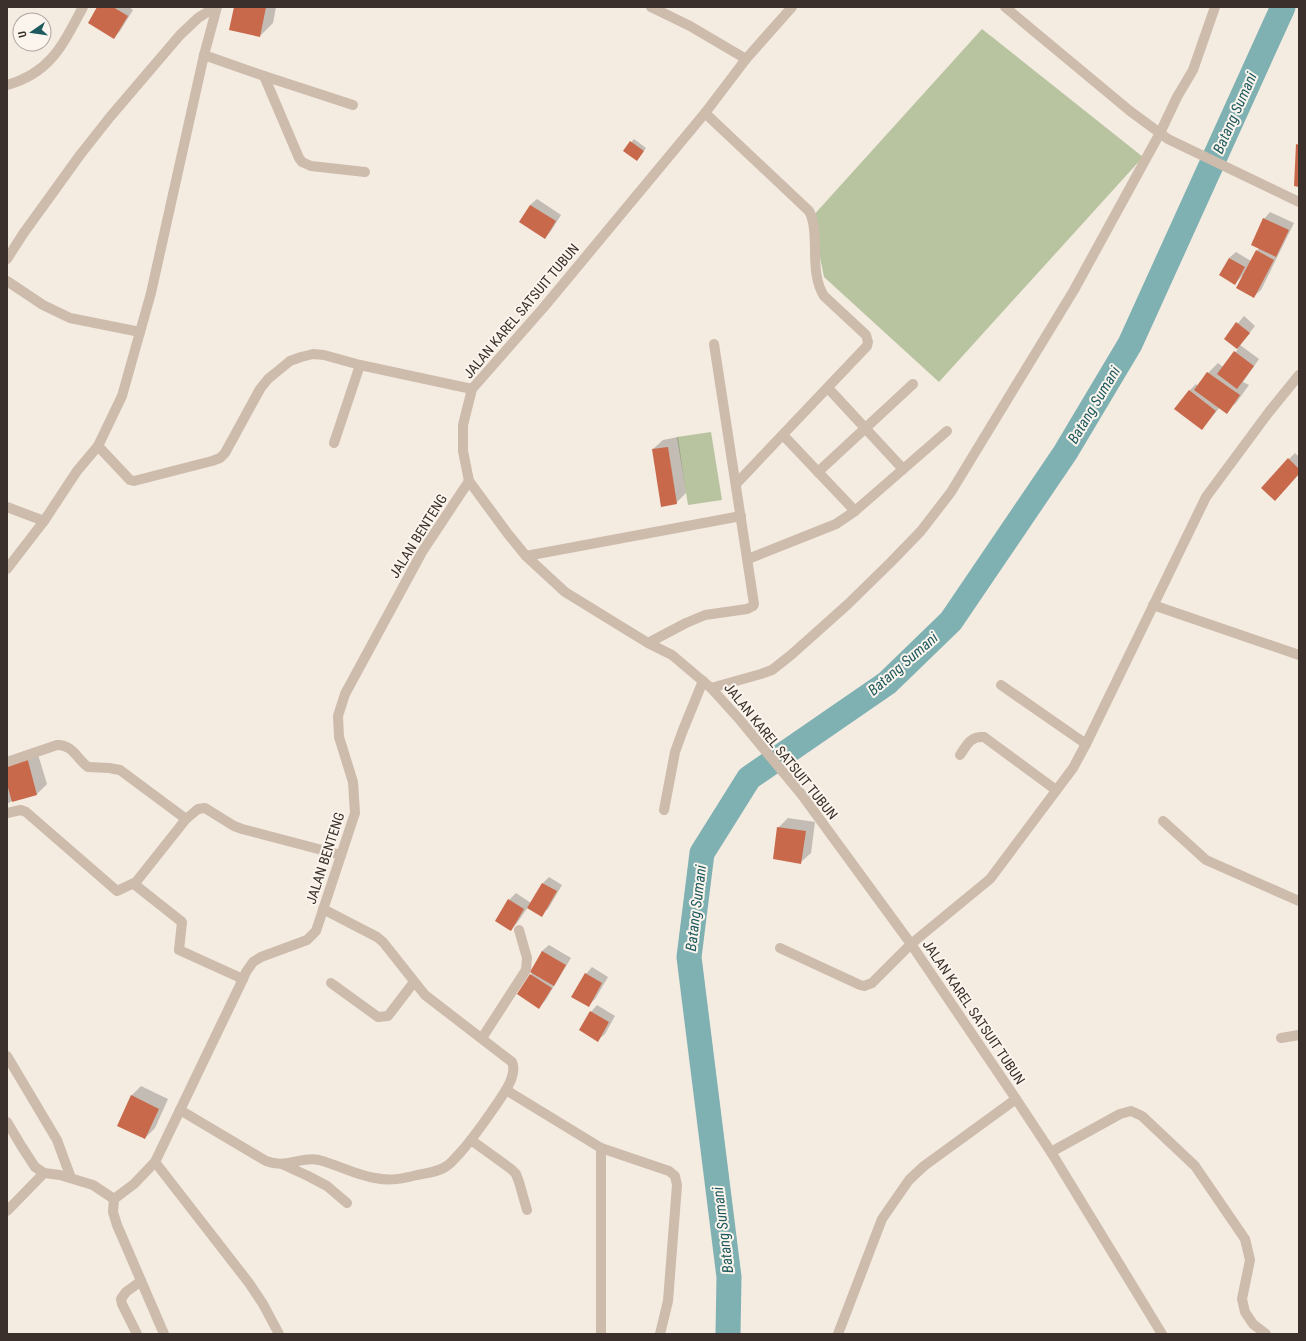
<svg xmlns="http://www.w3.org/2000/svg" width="1306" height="1341" viewBox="0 0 1306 1341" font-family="'Roboto Condensed',sans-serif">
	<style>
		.green { fill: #b8c4a0 }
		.shadow { fill: #0003 }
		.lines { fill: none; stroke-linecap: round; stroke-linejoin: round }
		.river { stroke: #7fb0b2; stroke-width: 25 }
		.building { fill: #c8694b }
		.minor { stroke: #cdbbac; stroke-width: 10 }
		.labels { text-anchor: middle; stroke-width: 4; stroke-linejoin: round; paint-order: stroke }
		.street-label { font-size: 14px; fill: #3b302b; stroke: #fbf5ee }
		.water-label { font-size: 15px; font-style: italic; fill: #1f5a5e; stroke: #fbf5ee }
	</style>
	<rect width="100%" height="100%" fill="#f4ebe1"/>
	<g class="green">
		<path d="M 982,29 L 1143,157 L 939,382 L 824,277 L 812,217 Z"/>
		<path d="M 711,432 L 722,500 L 688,505 L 677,437 Z"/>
	</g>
	<g class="shadow">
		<path d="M 98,7 L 129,7 L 133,10 L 120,31 L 114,38 Z"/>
		<path d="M 235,7 L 276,7 L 273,23 L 260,36 Z"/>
		<path d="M 634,139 L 646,148 L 639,157 L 624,151 Z"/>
		<path d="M 537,199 L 561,215 L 551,231 L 545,238 L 530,205 Z"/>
		<path d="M 1270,212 L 1294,223 L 1261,290 L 1254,296 L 1243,275 L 1235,284 L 1229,258 L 1236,252 L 1251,261 L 1259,248 L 1264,219 Z"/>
		<path d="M 1244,316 L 1255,326 L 1240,345 L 1259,359 L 1243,382 L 1249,385 L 1236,403 L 1226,412 L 1220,407 L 1202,429 L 1189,391 L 1196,384 L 1198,386 L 1208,373 L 1218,363 L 1223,367 L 1238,349 L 1225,339 Z"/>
		<path d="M 678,437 L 686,493 L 676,503 L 653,449 L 663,440 Z"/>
		<path d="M 1295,453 L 1299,457 L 1299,474 L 1289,459 Z"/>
		<path d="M 36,748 L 47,784 L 37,794 L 13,801 L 13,800 L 7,804 L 7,761 Z"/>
		<path d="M 788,818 L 815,822 L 811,853 L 801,862 L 778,828 Z"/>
		<path d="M 549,877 L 562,885 L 548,909 L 541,915 L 528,907 L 517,923 L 511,930 L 496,920 L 509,900 L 516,893 L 531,903 L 543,883 Z"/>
		<path d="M 549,945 L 571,958 L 545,1001 L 539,1007 L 531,975 L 542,951 Z"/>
		<path d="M 592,967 L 608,977 L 595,999 L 588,1006 L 586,974 Z"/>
		<path d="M 597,1005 L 615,1016 L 605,1034 L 598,1040 L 591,1012 Z"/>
		<path d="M 141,1086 L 168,1099 L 155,1128 L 145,1138 L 131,1096 Z"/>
	</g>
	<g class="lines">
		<path class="river" d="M 728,1334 L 729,1277 L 689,957 L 702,853 L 749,778 L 887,683 L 951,621 L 1065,453 L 1130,344 L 1283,7"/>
	</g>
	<g class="building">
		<path d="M 97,7 L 113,7 L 128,16 L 114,39 L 88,23 Z"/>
		<path d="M 234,7 L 266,7 L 260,37 L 229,30 Z"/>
		<path d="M 630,141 L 644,151 L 637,161 L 623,151 Z"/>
		<path d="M 1296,144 L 1299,145 L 1299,187 L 1294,186 Z"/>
		<path d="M 530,205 L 556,221 L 545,239 L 519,222 Z"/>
		<path d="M 1263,218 L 1289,230 L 1276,257 L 1251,245 Z"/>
		<path d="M 1256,250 L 1274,260 L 1254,298 L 1236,288 Z"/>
		<path d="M 1229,258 L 1245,267 L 1235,285 L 1219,275 Z"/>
		<path d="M 1236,322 L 1250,333 L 1237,349 L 1224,339 Z"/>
		<path d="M 1234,351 L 1254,366 L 1237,389 L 1217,374 Z"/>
		<path d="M 1207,372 L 1240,395 L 1227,414 L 1194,390 Z"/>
		<path d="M 1189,390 L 1216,411 L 1202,430 L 1174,409 Z"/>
		<path d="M 668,447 L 677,504 L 661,507 L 652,449 Z"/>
		<path d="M 1288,458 L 1299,469 L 1299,474 L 1275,501 L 1261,488 Z"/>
		<path d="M 27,757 L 37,795 L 12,802 L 7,784 L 7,763 Z"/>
		<path d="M 777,827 L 806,831 L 801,864 L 773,859 Z"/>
		<path d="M 542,883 L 557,891 L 542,917 L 527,908 Z"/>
		<path d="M 508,899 L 524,909 L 511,931 L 495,921 Z"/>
		<path d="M 542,951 L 566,965 L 554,986 L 530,972 Z"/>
		<path d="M 585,973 L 602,983 L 589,1007 L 571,997 Z"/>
		<path d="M 530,974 L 552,988 L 539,1009 L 517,994 Z"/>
		<path d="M 590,1011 L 609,1022 L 598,1042 L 579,1030 Z"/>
		<path d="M 131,1095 L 159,1109 L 145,1139 L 117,1126 Z"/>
	</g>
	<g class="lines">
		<g class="minor">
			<path d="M 651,7 L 690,26 L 746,59"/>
			<path d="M 792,7 L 746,59 L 705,113 L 544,307 L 472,389 L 463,425 L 463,451 L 469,481 L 508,534 L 526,556 L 565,592 L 648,643 L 672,655 L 711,688 L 740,720 L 802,795 L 911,944 L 1016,1099 L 1051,1152 L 1162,1334"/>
			<path d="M 1005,7 L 1130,111 L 1168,139 L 1299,202"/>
			<path d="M 204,55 L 264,76 L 353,105"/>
			<path d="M 264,76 L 299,158 L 302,162 L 311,166 L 365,172"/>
			<path d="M 7,85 C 51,73 63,44 83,7"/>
			<path d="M 705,113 L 809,211 C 821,233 808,271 824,296 L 866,335 L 868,342 L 867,346 L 736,484"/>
			<path d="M 7,259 L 23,234 L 80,155 L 110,117 L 180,35 L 198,18 L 215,7"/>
			<path d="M 7,281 L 43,305 L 70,318 L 140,332"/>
			<path d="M 828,388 L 903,469"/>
			<path d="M 783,435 L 855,511"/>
			<path d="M 334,443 L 360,365"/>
			<path d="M 98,446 L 130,480 L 134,481 L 212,461 L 220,458 L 225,453 L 260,389 L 268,379 L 290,361 L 301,357 L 313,354 L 324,355 L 360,365 L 472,389"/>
			<path d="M 818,472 L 913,384"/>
			<path d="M 7,507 L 44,521"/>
			<path d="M 526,556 L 741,516"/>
			<path d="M 748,559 L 836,524 L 855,511 L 947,431"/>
			<path d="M 7,569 L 44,521 L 77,471 L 98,446 L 122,396 L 151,293 L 204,55 L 217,7"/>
			<path d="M 1153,605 L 1299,655"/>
			<path d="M 648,643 L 686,623 L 705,615 L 747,609 L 753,606 L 754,604 L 714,344"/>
			<path d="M 1001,685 L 1086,744"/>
			<path d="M 711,688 L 761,674 L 772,670 L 791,655 L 847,605 L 890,563 L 921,531 L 951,492 L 1074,290 L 1160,133 L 1177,97 L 1193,70 L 1215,7"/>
			<path d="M 960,755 C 967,745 970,736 984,737 L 1056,790"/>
			<path d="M 7,762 L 57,745 C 72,744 77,759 88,767 L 109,768 L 120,770 L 186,819"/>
			<path d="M 664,810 L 675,752 L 683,730 L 703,681"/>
			<path d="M 7,813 L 21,810 L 26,812 L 117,891 L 136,882 L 186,819 L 198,809 L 205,808 L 234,826 L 242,829 L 341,855"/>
			<path d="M 1163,821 L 1206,860 L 1299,901"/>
			<path d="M 134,884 L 182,922 L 179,950 L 243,979"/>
			<path d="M 780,948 L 860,985 L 864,986 L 872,983 L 911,944 L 990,879 L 1073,768 L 1086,744 L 1206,497 L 1269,412 L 1299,375"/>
			<path d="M 331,983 L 378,1017 L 388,1016 L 414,982"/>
			<path d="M 482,1038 L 526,970 L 527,958 L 519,930"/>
			<path d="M 1281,1038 L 1299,1035"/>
			<path d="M 7,1056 L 57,1140 L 71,1178"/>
			<path d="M 506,1090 L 601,1148 L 669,1171 L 675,1176 L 677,1185 L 668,1301 L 660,1334"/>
			<path d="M 180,1110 L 266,1161 C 287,1169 301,1156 319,1160 C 338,1165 356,1175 375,1178 C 390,1181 402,1179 417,1175 C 426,1173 440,1172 448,1165 C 452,1162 455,1158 459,1154 C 472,1140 483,1124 494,1108 C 502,1096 518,1076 512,1062 L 425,995 L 383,942 L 377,937 L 323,909"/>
			<path d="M 7,1122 L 22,1147 L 35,1167 L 44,1173 L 60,1175 L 93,1185 L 114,1199"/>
			<path d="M 471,1140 L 511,1169 L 516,1174 L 519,1182 L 527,1210"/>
			<path d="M 601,1148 L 601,1334"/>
			<path d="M 1051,1152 L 1120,1114 L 1131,1111 L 1142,1116 L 1195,1166 L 1245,1239 L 1250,1260 L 1242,1299 L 1245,1312 L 1253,1324 L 1266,1334"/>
			<path d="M 155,1162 L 249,1283 L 263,1304 L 279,1334"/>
			<path d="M 282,1164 L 308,1176 L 327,1186 L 347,1203"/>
			<path d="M 114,1199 L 134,1184 L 155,1162 L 243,979 L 246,972 L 253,962 L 261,957 L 307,940 L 316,931 L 355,813 L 353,782 L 339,737 L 338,716 L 345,694 L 422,552 L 469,481"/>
			<path d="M 114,1199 L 113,1212 L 117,1225 L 164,1334"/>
			<path d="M 7,1211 L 44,1173"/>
			<path d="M 137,1334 L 122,1304 L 121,1299 L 126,1292 L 141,1281"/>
			<path d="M 838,1334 L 882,1219 L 909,1180 L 924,1166 L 1016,1099"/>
		</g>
	</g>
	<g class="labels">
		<g class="street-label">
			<text transform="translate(521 311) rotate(-50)" y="5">JALAN KAREL SATSUIT TUBUN</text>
			<text transform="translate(418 536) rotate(-58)" y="5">JALAN BENTENG</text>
			<text transform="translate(781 751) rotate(51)" y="5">JALAN KAREL SATSUIT TUBUN</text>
			<text transform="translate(325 858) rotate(-72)" y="5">JALAN BENTENG</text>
			<text transform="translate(974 1012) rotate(56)" y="5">JALAN KAREL SATSUIT TUBUN</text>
		</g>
		<g class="water-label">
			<text transform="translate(1235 113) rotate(-66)" y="5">Batang Sumani</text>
			<text transform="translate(1094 405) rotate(-59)" y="5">Batang Sumani</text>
			<text transform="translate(903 664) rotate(-41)" y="5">Batang Sumani</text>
			<text transform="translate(696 908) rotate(-83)" y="5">Batang Sumani</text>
			<text transform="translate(723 1230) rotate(-97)" y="5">Batang Sumani</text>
		</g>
	</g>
	<rect width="1306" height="1341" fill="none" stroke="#3b302b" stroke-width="16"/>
	<g transform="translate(32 32) rotate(257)"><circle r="19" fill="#fbf5ee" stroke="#aea6a0"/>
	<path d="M0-3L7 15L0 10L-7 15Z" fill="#1f5a5e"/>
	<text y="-6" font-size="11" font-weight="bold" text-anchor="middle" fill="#3b302b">U</text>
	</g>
</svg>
